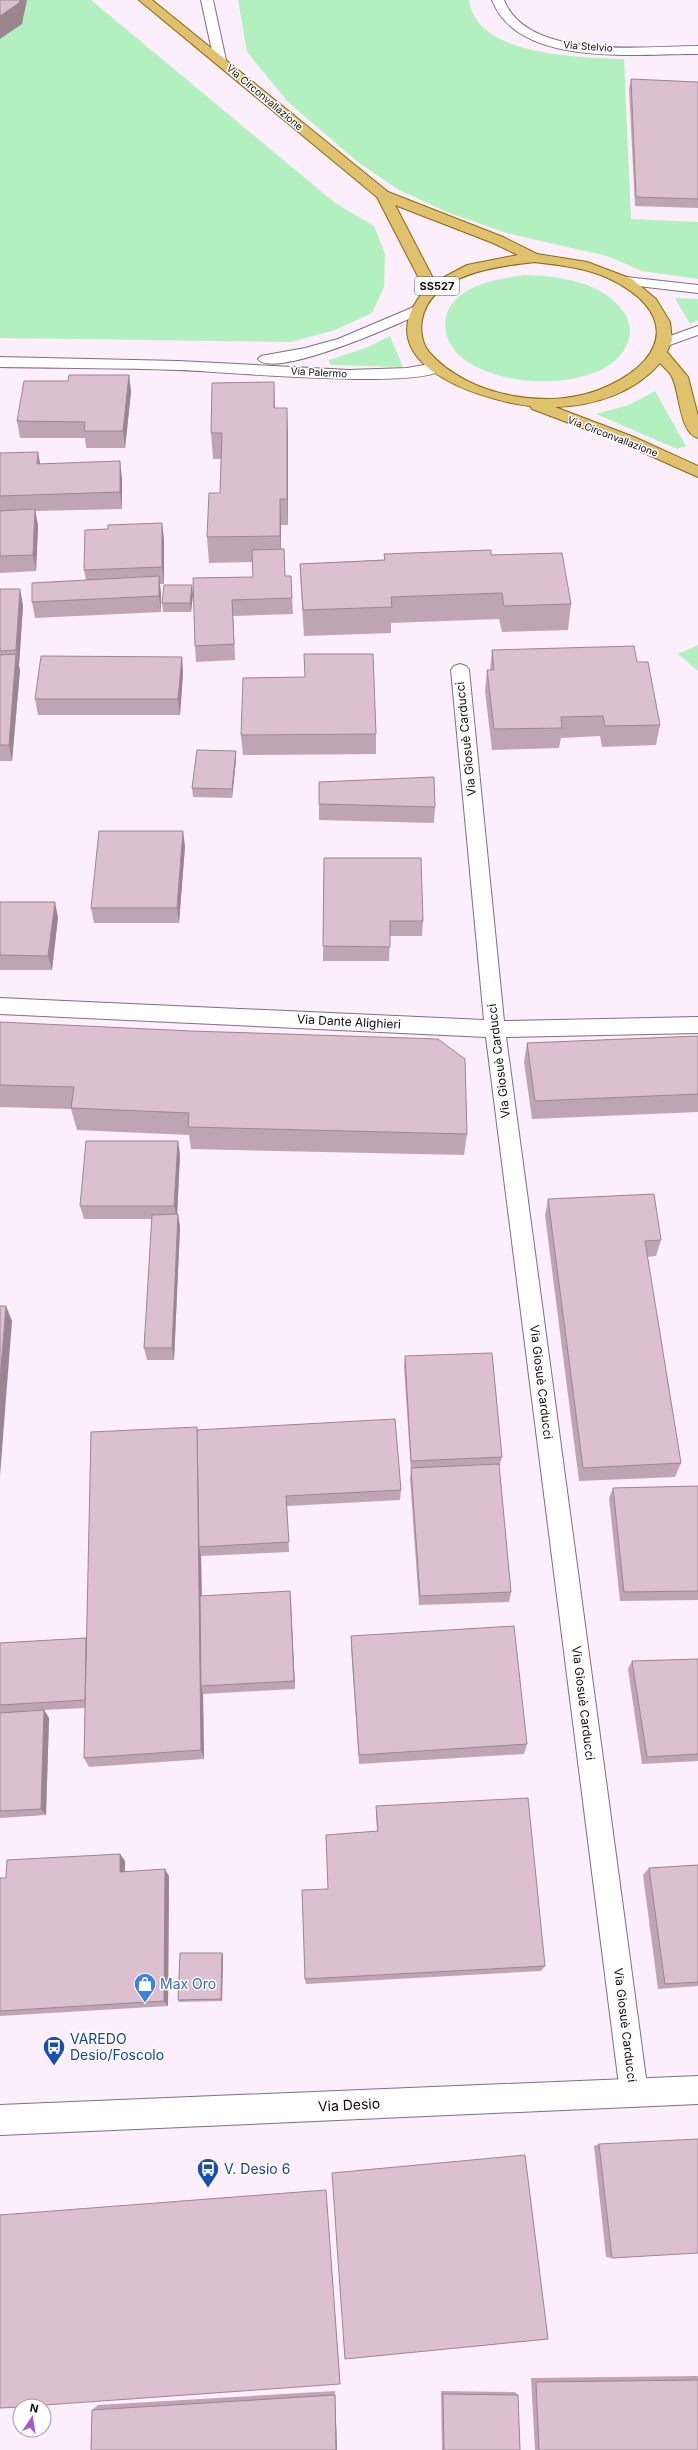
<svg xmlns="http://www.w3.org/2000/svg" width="698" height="2450" viewBox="0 0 698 2450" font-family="Inter,sans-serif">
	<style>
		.green { fill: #b3f0c0 }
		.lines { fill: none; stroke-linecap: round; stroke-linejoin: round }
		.minor-casing { stroke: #816d7f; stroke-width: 2 }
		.tertiary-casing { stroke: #816d7f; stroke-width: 2 }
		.primary-casing { stroke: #8a670e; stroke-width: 2 }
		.minor { fill: #fff; fill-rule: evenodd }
		.tertiary { fill: #fff; fill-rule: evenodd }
		.primary { fill: #e0c26e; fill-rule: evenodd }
		.wall { fill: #bea5b1 }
		.shaded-wall { fill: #9b8690 }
		.building { fill: #ddc0ce; stroke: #9b8690 }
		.labels { text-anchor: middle; stroke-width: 3; stroke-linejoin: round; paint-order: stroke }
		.far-street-label { font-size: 10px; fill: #10090f; stroke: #fff }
		.shield { fill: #fff; stroke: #585357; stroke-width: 1 }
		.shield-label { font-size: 11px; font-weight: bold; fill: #10090f }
		.street-label { font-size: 12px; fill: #10090f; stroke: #fff }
		.near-shop-label { font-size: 14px; fill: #366cbe; stroke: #fff; text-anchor: start }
		.near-transit-label { font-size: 14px; fill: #164399; stroke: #fff; text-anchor: start }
		.near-street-label { font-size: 14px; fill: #10090f; stroke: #fff }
	</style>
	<rect width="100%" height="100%" fill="#fdeefb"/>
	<g class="green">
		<path d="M 0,0 L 91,0 L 335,203 L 374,226 L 385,254 L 384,287 L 372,313 L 335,330 L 291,342 L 0,338 Z"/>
		<path d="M 238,0 L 469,0 C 476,57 582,57 624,59 L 631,219 L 698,222 L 698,279 L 642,271 L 607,256 L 506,233 L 447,212 L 399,190 L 359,163 L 288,102 L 247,52 Z"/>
		<path d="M 524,275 C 558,276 601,281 623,311 C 630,321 632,331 628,342 C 606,405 433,389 446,318 C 452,285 498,279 524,275 Z"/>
		<path d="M 675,298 L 698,299 L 698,320 L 690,324 Z"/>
		<path d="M 390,336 L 403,367 L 331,365 L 329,360 L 368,347 Z"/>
		<path d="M 655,391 L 686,446 L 677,449 L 596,414 L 629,405 Z"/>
		<path d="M 698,645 L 698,671 L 678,654 Z"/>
	</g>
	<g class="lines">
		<g class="minor-casing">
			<g id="minor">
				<path d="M 201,0 L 213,0 L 226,60 L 224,63 L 216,63 L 214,60 Z"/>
				<path d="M 492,0 L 504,0 C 528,61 644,46 698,46 L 698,54 C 638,53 519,69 492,0 Z"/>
				<path d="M 460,664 L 466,666 L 469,670 L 504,1021 L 698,1017 L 698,1033 L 506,1037 L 648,2093 L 644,2103 L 634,2107 L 624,2103 L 620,2093 L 486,1037 L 0,1014 L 0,998 L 484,1020 L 451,670 L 454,666 Z"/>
			</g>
		</g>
		<g class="tertiary-casing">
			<g id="tertiary">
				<path d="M 626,277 L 698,285 L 698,293 L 621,284 L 619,281 Z"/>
				<path d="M 416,306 L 421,307 L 423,310 L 421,313 C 400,324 273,380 258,359 L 261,356 L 305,348 L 338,339 Z"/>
				<path d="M 698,326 L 698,335 L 664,347 L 657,343 L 659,340 Z"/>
				<path d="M 0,357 L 178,361 L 349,370 L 407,368 L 436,363 L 444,368 C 428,391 215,371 179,370 C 119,368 60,368 0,367 Z"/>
				<path d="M 698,2076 L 698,2104 L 0,2135 L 0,2105 Z"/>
			</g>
		</g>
		<g class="primary-casing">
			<path id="primary" d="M 139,0 L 152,0 L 388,192 L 503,237 L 537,254 L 587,262 L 632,279 L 656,299 L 670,322 L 672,340 L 667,352 L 688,377 L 698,416 L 698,438 C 679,433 680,392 672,377 C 670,372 664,368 660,363 C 634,393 594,406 555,407 L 634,437 L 698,466 L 698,477 L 622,443 L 532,409 L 530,406 C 474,399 364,361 425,290 L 377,197 ZM 395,205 L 493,243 L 518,255 L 467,265 L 435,282 ZM 535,262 C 560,265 586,268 608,278 C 674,309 672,356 608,386 C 554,412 469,398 429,352 C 422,344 420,330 422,320 C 430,274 498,266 535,262 Z"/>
		</g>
		<use href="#minor" class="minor"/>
		<use href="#tertiary" class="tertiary"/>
		<use href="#primary" class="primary"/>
	</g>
	<g class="wall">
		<path d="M 631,79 L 698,82 L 698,208 L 635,206 L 629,88 Z"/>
		<path d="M 129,375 L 131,392 L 125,448 L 86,448 L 85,438 L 20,438 L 17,421 L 68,381 Z"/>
		<path d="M 275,408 L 288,434 L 288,525 L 281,525 L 281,549 L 285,576 L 291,576 L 293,614 L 233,616 L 235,660 L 196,662 L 195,646 L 193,578 L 253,577 L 252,562 L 209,563 L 207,537 L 220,493 L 221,459 L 213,459 L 211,433 Z"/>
		<path d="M 0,453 L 40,464 L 122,478 L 122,509 L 35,511 L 38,526 L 36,571 L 0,573 Z"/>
		<path d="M 164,539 L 164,584 L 160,584 L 161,612 L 35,618 L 32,602 L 86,580 L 84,570 Z"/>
		<path d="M 384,554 L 491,555 L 571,604 L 568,630 L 502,632 L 499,619 L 391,623 L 391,633 L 304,636 L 301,589 L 300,564 L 384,560 Z"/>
		<path d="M 0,589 L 23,605 L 19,666 L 20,670 L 12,761 L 0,761 Z"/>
		<path d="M 193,594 L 191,612 L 163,612 L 162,603 Z"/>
		<path d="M 492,650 L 637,662 L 660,725 L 656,745 L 602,747 L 600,736 L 561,738 L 559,748 L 492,750 L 485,691 L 487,670 L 490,670 Z"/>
		<path d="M 182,657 L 183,673 L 180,715 L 38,715 L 35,699 Z"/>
		<path d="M 376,734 L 376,754 L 243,755 L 241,735 Z"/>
		<path d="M 236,751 L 236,760 L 232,798 L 193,797 L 192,788 Z"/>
		<path d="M 319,782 L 435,807 L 434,823 L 319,820 Z"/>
		<path d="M 185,846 L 179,923 L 94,923 L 91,908 Z"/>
		<path d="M 324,858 L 423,921 L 422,936 L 390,936 L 389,961 L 323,961 Z"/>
		<path d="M 0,902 L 58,917 L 52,970 L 0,970 Z"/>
		<path d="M 0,1022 L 467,1134 L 464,1155 L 191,1149 L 189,1135 L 77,1130 L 71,1109 L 0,1107 Z"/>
		<path d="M 698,1036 L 698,1112 L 532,1119 L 524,1062 L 527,1043 Z"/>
		<path d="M 180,1154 L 177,1214 L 180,1227 L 174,1360 L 147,1360 L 144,1348 L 152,1219 L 84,1219 L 80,1206 Z"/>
		<path d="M 548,1199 L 661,1240 L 656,1256 L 647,1257 L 681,1463 L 675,1477 L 579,1481 L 545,1215 Z"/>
		<path d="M 405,1356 L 502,1457 L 499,1467 L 511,1592 L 509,1602 L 419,1605 L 410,1478 L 411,1471 L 404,1367 Z"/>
		<path d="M 197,1430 L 401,1490 L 400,1500 L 287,1506 L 289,1552 L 201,1556 L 202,1596 L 290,1591 L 295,1689 L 203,1694 L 204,1759 L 89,1767 L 84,1758 L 85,1708 L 44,1710 L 49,1718 L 46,1815 L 0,1818 L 0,1643 L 86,1638 Z"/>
		<path d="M 698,1486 L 698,1600 L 620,1601 L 609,1498 L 613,1488 Z"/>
		<path d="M 351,1636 L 527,1744 L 524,1754 L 359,1764 L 351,1647 Z"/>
		<path d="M 698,1659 L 698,1761 L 642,1764 L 628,1669 L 632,1661 Z"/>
		<path d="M 376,1806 L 545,1966 L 541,1971 L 306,1984 L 305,1979 L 328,1889 L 377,1831 L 376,1814 Z"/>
		<path d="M 120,1854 L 125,1861 L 125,1871 L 169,1876 L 168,2006 L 0,2016 L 0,1878 L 6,1878 Z"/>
		<path d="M 698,1865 L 698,1986 L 658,1989 L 643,1875 L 649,1868 Z"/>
		<path d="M 223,1955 L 222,2001 L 179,2002 L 178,2000 Z"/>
		<path d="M 599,2144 L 612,2258 L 606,2257 L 594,2146 Z"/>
		<path d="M 698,2376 L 698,2450 L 535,2450 L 531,2378 Z"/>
		<path d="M 335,2391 L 337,2450 L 91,2450 L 92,2410 L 98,2405 Z"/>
		<path d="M 441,2391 L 515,2392 L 518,2395 L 520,2450 L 442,2450 Z"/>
	</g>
	<g class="shaded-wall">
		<path d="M 20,0 L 27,0 L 22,24 L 0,39 L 0,16 Z"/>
		<path d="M 129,375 L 131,392 L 125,448 L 123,431 Z"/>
		<path d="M 274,382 L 275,409 L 274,408 Z"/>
		<path d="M 287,408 L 288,434 L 288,525 L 287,499 Z"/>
		<path d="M 38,452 L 41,468 L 37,464 Z"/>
		<path d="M 120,461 L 122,478 L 122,509 L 120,492 Z"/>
		<path d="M 280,499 L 281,525 L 281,562 L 280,536 Z"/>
		<path d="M 35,509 L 38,526 L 36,571 L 33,555 Z"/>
		<path d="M 162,523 L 164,539 L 164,584 L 162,567 Z"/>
		<path d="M 159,576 L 161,593 L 161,612 L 159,596 Z"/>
		<path d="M 192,585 L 193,594 L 191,612 L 190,603 Z"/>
		<path d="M 20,589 L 23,605 L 19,666 L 16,650 Z"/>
		<path d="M 232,600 L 233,616 L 235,660 L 234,644 Z"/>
		<path d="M 16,654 L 20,670 L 12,761 L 9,745 Z"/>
		<path d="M 182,657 L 183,673 L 180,715 L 178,699 Z"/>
		<path d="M 236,751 L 236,760 L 232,798 L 232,789 Z"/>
		<path d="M 183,831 L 185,846 L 179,923 L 177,908 Z"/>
		<path d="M 55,902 L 58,917 L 52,970 L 48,956 Z"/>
		<path d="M 178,1141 L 180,1154 L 177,1219 L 174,1206 Z"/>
		<path d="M 178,1214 L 180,1227 L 174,1360 L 172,1348 Z"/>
		<path d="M 6,1306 L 12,1321 L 0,1476 L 0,1380 Z"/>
		<path d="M 197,1427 L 199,1441 L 199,1547 L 201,1556 L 203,1686 L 201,1686 L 203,1694 L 204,1759 L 201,1750 Z"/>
		<path d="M 290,1591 L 291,1600 L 295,1689 L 294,1681 Z"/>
		<path d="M 44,1710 L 49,1718 L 46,1815 L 41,1809 Z"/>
		<path d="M 120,1854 L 125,1861 L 125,1879 L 120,1872 Z"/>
		<path d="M 165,1869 L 169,1876 L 168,2006 L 164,2001 Z"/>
		<path d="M 222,1953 L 223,1955 L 222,2001 L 221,1999 Z"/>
		<path d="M 326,2190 L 340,2380 L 340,2384 Z"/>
		<path d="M 335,2391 L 337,2450 L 336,2450 Z"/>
	</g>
	<g class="building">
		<path d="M 0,0 L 20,0 L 19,3 L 0,16 Z"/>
		<path d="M 631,79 L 698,82 L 698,199 L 636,197 Z"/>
		<path d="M 69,375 L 129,375 L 123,431 L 84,431 L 85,422 L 17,421 L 24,381 L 68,381 Z"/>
		<path d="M 274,382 L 274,408 L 287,408 L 287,499 L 280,499 L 280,536 L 207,537 L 209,493 L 220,493 L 222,433 L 211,433 L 212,383 Z"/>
		<path d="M 38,452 L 37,464 L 120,461 L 120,492 L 0,496 L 0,453 Z"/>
		<path d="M 35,509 L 33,555 L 0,556 L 0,511 Z"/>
		<path d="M 162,523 L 162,567 L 84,570 L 85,530 L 108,529 L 108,525 Z"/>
		<path d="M 284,549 L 285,576 L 291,576 L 292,598 L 232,600 L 234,644 L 195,646 L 193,578 L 253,577 L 252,550 Z"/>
		<path d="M 491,550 L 491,555 L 562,553 L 571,604 L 504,606 L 502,593 L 391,597 L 392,607 L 303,610 L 300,564 L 385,560 L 384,554 Z"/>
		<path d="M 159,576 L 159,596 L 32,602 L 32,583 Z"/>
		<path d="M 164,585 L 192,585 L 190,603 L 162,603 Z"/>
		<path d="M 0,589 L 20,589 L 16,650 L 0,651 Z"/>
		<path d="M 634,646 L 637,662 L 648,662 L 660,725 L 605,726 L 603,716 L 561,717 L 562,728 L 494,729 L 487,670 L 494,670 L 492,650 Z"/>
		<path d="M 16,654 L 9,745 L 0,745 L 0,655 Z"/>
		<path d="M 304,654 L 373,654 L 376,734 L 241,735 L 243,678 L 305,677 Z"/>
		<path d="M 41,656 L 182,657 L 178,699 L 35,699 Z"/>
		<path d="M 197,750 L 236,751 L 232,789 L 192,788 Z"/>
		<path d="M 434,777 L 435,807 L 319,804 L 319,782 Z"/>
		<path d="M 99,831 L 183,831 L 177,908 L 91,908 Z"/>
		<path d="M 324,858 L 421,858 L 423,921 L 390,921 L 390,947 L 323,946 Z"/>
		<path d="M 0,902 L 55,902 L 48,956 L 0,955 Z"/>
		<path d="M 0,1022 L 191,1031 L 438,1039 L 465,1059 L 467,1134 L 188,1127 L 189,1113 L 71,1108 L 74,1087 L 0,1085 Z"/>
		<path d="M 698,1036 L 698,1094 L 535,1101 L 527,1043 Z"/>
		<path d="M 86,1141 L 178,1141 L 174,1206 L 80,1206 Z"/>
		<path d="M 654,1194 L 661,1240 L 645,1241 L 681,1463 L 583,1468 L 548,1199 Z"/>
		<path d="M 178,1214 L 172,1348 L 144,1348 L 152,1215 Z"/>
		<path d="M 0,1306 L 6,1306 L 0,1380 Z"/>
		<path d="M 492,1353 L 502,1457 L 411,1461 L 405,1356 Z"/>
		<path d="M 395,1419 L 401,1490 L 286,1496 L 289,1542 L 199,1547 L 197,1430 Z"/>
		<path d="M 197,1427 L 201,1750 L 84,1758 L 91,1432 Z"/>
		<path d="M 499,1464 L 511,1592 L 420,1596 L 411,1468 Z"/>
		<path d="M 698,1486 L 698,1591 L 624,1592 L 613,1488 Z"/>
		<path d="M 290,1591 L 294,1681 L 201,1686 L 200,1596 Z"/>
		<path d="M 514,1626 L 527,1744 L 359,1755 L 351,1636 Z"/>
		<path d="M 86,1638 L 85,1700 L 0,1705 L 0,1643 Z"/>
		<path d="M 698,1659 L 698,1754 L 647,1757 L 632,1661 Z"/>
		<path d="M 44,1710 L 41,1809 L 0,1811 L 0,1713 Z"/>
		<path d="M 528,1798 L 545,1966 L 305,1979 L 302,1890 L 328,1889 L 326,1835 L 378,1831 L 376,1806 Z"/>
		<path d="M 120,1854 L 120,1872 L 165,1869 L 164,2001 L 0,2011 L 0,1878 L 6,1878 L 7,1860 Z"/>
		<path d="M 698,1865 L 698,1982 L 665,1984 L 649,1868 Z"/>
		<path d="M 180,1953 L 222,1953 L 221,1999 L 178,2000 Z"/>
		<path d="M 698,2139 L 698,2253 L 612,2258 L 599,2144 Z"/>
		<path d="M 525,2155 L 548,2339 L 345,2359 L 332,2173 Z"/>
		<path d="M 326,2190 L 340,2384 L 31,2406 L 20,2406 L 20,2407 L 0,2408 L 0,2215 Z"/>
		<path d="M 698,2380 L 698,2450 L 539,2450 L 536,2382 Z"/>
		<path d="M 443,2394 L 518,2395 L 520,2450 L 444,2450 Z"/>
		<path d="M 335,2395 L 336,2450 L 91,2450 L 92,2410 Z"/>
	</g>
	<defs>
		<g id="shop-pin" transform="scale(1.15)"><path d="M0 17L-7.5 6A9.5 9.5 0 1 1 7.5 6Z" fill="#3f7fe0" stroke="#fff"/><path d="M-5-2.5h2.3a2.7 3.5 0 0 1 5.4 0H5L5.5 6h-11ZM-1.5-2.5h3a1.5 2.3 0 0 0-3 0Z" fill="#fff"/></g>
		<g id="bus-pin" transform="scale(1.15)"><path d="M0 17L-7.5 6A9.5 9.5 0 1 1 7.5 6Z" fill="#1a4fb4" stroke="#fff"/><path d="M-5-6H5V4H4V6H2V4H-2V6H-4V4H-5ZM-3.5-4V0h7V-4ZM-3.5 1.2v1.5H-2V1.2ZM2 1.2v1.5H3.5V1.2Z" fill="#fff"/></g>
	</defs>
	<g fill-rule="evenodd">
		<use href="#shop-pin" x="145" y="1984"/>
		<use href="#bus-pin" x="54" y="2047"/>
		<use href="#bus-pin" x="208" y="2169"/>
	</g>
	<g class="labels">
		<g class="far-street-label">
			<text transform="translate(588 46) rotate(4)" y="4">Via Stelvio</text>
			<text transform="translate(265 97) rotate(40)" y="4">Via Circonvallazione</text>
			<text transform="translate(319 372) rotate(3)" y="4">Via Palermo</text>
			<text transform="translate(613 436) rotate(21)" y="4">Via Circonvallazione</text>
		</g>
		<rect class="shield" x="415" y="277" width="44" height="18" rx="3"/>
		<g class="shield-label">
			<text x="437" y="290">SS527</text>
		</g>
		<g class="street-label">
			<text transform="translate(466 739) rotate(-96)" y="4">Via Giosuè Carducci</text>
			<text transform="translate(349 1022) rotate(3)" y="4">Via Dante Alighieri</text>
			<text transform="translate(499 1061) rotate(-97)" y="4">Via Giosuè Carducci</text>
			<text transform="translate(541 1382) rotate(83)" y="4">Via Giosuè Carducci</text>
			<text transform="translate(583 1703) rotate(83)" y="4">Via Giosuè Carducci</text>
			<text transform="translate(625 2025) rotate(83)" y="4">Via Giosuè Carducci</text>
		</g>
		<g class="near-shop-label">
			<text x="160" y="1989">Max Oro</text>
		</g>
		<g class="near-transit-label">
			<text x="70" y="2044">VAREDO<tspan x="70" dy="16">Desio/Foscolo</tspan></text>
			<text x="224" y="2174">V. Desio 6</text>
		</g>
		<g class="near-street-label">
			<text transform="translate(349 2105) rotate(-3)" y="5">Via Desio</text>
		</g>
	</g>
	<g transform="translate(32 2418) rotate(12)"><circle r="19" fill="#ffffff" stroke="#9f9d9f"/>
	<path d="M0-3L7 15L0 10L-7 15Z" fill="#a757c7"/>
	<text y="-6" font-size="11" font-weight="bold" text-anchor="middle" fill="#10090f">N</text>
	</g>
</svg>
